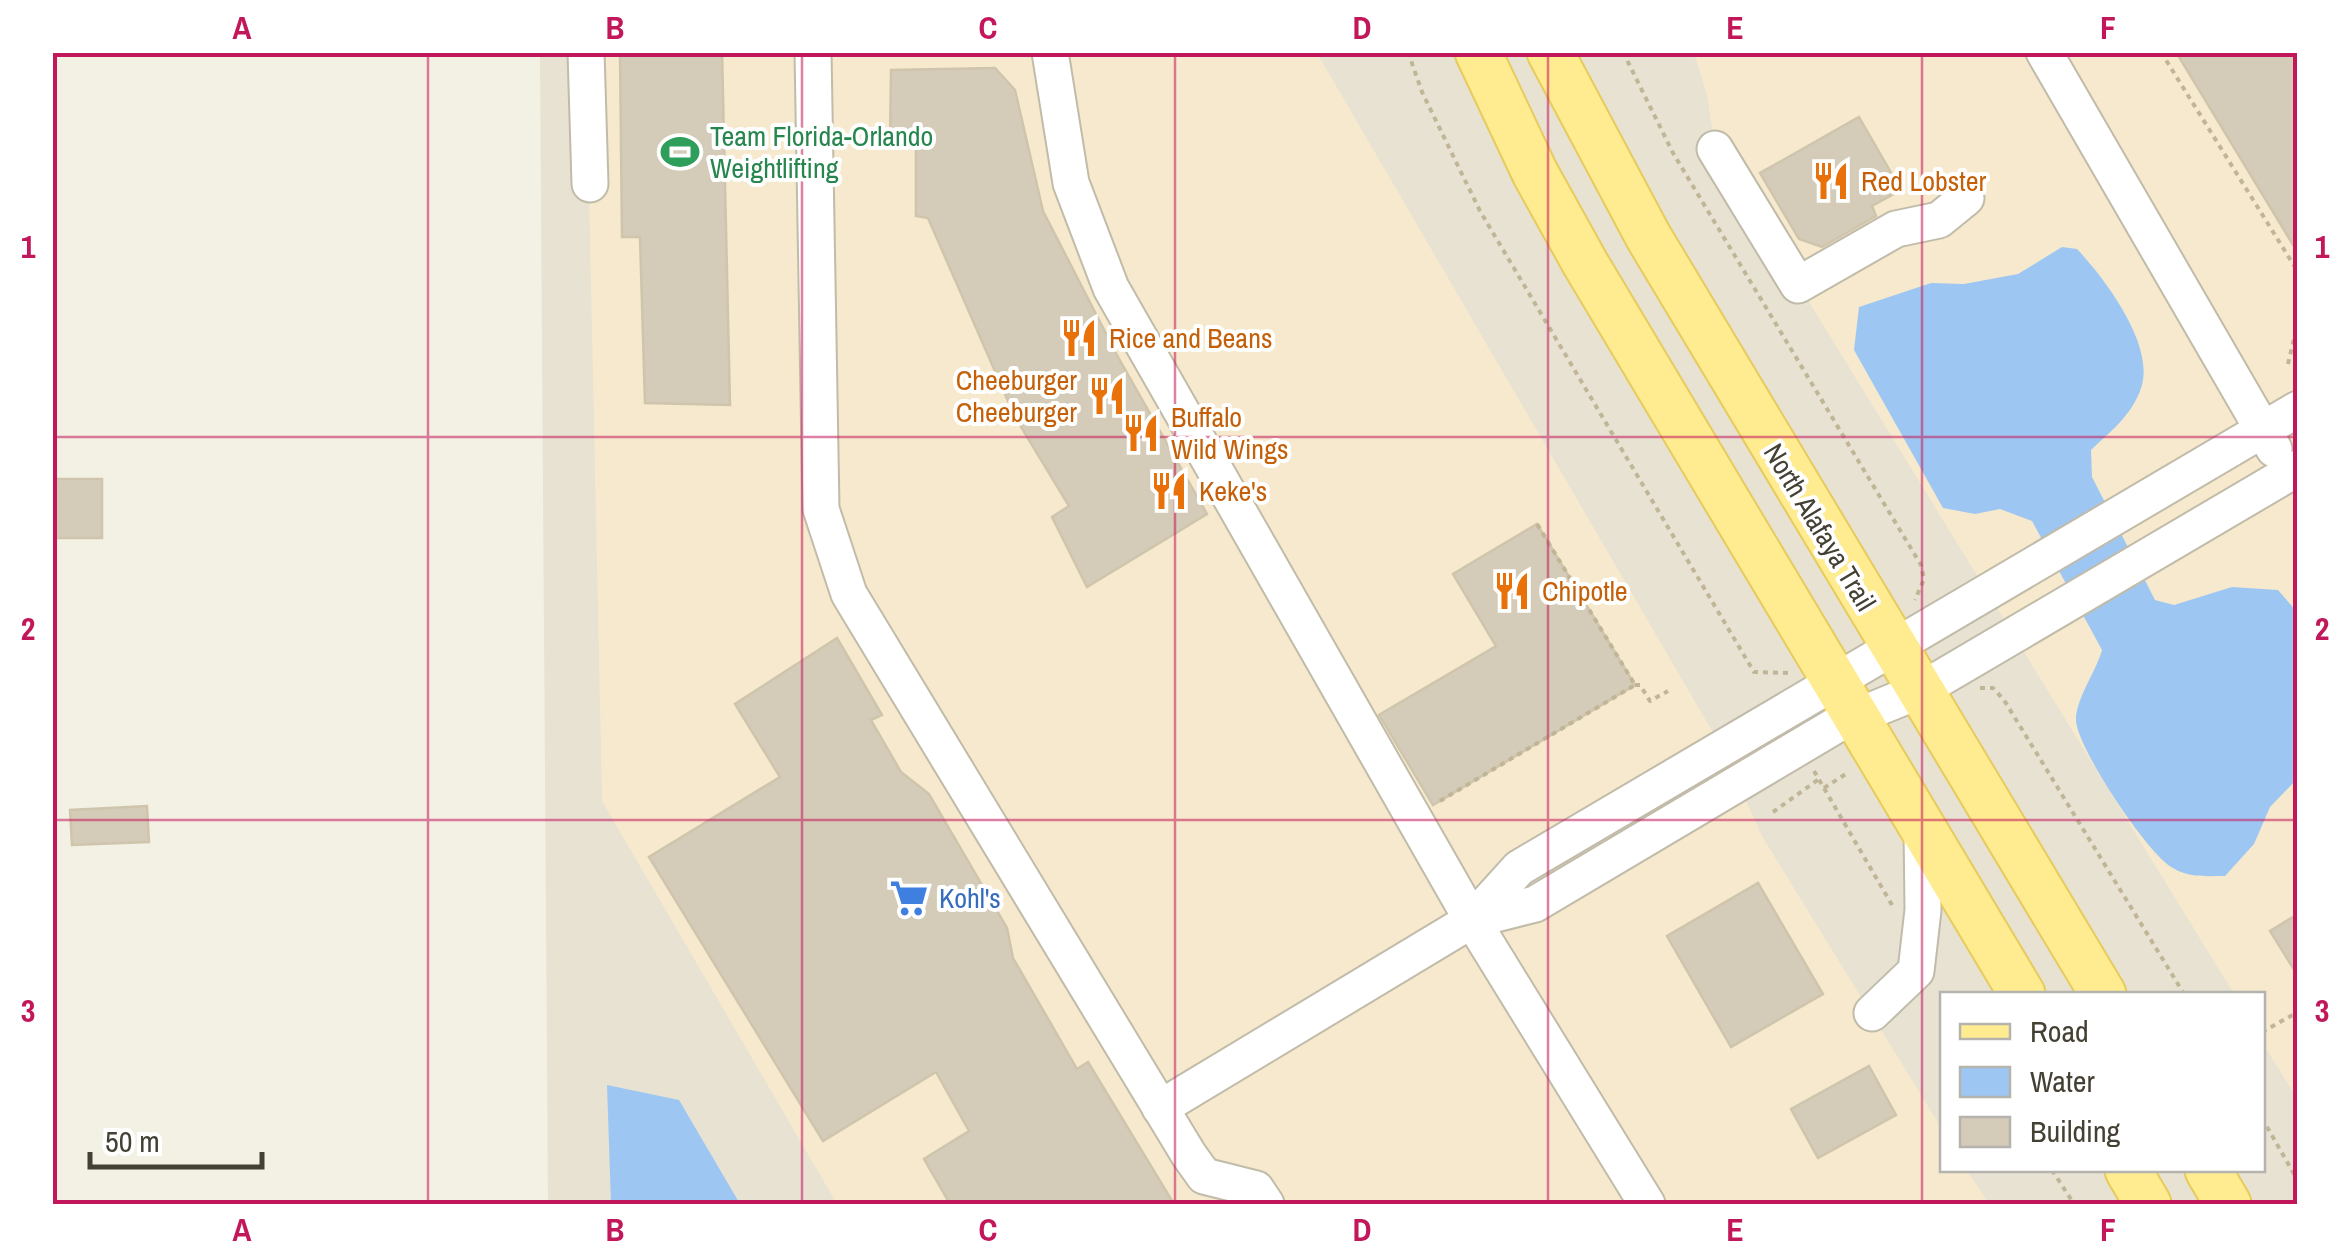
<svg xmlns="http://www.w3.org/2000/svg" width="2350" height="1257" viewBox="0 0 2350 1257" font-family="'Archivo Narrow',sans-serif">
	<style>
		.residential { fill: #e7e2d2; fill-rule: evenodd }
		.commercial { fill: #f6e9cd }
		.water { fill: #9dc7f2 }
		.building { fill: #d4ccb9; stroke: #cfc5ac; stroke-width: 2.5 }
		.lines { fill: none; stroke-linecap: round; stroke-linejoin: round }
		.minor-casing { stroke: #c1bba9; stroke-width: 39 }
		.major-casing { stroke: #e7cb5d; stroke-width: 49 }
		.path { stroke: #c0b697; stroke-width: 4; stroke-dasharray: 5 5; stroke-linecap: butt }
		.minor { stroke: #fff; stroke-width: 35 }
		.major { stroke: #ffeb90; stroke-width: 45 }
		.grid { fill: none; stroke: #c2185b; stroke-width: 2.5; stroke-opacity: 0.55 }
		.labels { text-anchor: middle; stroke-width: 8; stroke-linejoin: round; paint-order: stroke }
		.leisure-label { font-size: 28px; fill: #27864d; stroke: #fff; text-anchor: start }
		.food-label { font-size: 28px; fill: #c56008; stroke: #fff; text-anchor: start }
		.street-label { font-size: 28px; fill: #454034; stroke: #fff }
		.shop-label { font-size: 28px; fill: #366cbe; stroke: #fff; text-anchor: start }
		.neatline { fill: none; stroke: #c2185b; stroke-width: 4 }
		.grid-label { font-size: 32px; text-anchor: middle; font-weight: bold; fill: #c2185b }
	</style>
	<rect width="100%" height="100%" fill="#f3f0e4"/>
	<path class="residential" d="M 540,53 L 2297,53 L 2297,1204 L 548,1204 ZM 1942,994 L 2262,994 L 2262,1170 L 1942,1170 Z"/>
	<g class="commercial">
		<path d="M 586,53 L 1317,53 L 1722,748 L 1762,836 L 1942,1129 L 1942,1170 L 1967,1170 L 1989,1204 L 837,1204 L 602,801 Z"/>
		<path d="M 1694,53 L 2297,53 L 2297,1098 L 2263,1044 L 2262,994 L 2234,994 L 1715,149 L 1707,95 Z"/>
	</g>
	<g class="water">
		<path d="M 2062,247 L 2077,249 C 2105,279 2158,348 2140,391 C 2130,417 2110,432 2091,450 L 2092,477 L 2155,600 L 2174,605 L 2232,587 L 2278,590 L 2297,612 L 2297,779 L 2270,807 L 2254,844 L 2225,876 C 2207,876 2189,878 2173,868 C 2148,855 2078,749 2076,721 C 2075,700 2096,672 2102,650 L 2032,521 L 2000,509 L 1975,514 L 1943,508 L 1854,350 L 1859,307 L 1931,283 L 1964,284 L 2018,274 Z"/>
		<path d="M 607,1085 L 679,1100 L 740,1204 L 611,1204 Z"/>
	</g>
	<g class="building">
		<path d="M 620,52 L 722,52 L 730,405 L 645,403 L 640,237 L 622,237 Z"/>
		<path d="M 2176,52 L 2298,52 L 2298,253 Z"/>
		<path d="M 995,68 L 1015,90 L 1043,211 L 1118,357 L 1207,514 L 1087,587 L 1052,517 L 1069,506 L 1015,417 L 928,218 L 916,216 L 916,146 L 890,145 L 891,70 Z"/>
		<path d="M 1859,117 L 1901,190 L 1872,206 L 1876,216 L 1822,247 L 1799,239 L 1760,173 Z"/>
		<rect x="52" y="479" width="50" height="59"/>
		<path d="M 1537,524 L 1635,685 L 1433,805 L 1379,715 L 1496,646 L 1453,574 Z"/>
		<path d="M 837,638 L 882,715 L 871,720 L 901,772 L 929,794 L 1007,928 L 1013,958 L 1077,1069 L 1088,1062 L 1174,1204 L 950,1204 L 924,1159 L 969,1131 L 936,1072 L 823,1141 L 649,857 L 780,777 L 735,704 Z"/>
		<path d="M 147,806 L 149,842 L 72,845 L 70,810 Z"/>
		<path d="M 1758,883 L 1823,994 L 1731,1047 L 1667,936 Z"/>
		<path d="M 2298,914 L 2298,976 L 2270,931 Z"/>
		<path d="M 1869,1066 L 1896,1115 L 1818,1158 L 1791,1109 Z"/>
	</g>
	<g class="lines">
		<g class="minor-casing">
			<g id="minor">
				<path d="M 586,52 L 590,184"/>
				<path d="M 813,52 L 821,509 L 849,594 L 1189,1155 L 1204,1176 L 1256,1189 L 1266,1204"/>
				<path d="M 1050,52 L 1071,183 L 1111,288 L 1472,920 L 1647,1204"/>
				<path d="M 2044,52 L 2274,449"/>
				<path d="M 1715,149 L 1798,285 L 1896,229 L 1939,220 L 1966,198"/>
				<path d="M 1472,920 L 1519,868 L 2298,409"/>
				<path d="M 1872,1013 L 1916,971 L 1923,910 L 1922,828"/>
				<path d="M 1160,1108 L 1472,920 L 1535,904 L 1838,724 L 1919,691 L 2298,468"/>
			</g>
		</g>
		<g class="major-casing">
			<g id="major">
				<path d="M 1478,52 L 1535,173 L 1585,263 L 2022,994"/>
				<path d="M 1550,52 L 1648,236 L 2103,994"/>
				<path d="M 2128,1170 L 2148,1204"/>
				<path d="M 2208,1170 L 2228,1204"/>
			</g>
		</g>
		<g class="path">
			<path d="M 1408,52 L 1422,92 L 1480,211 L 1754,672 L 1788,673"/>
			<path d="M 1623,52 L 1673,153 L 1921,565 L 1924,579 L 1915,600"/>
			<path d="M 2161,52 L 2298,272"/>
			<path d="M 2288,364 L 2298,322"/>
			<path d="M 1635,685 L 1640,685 L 1650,701 L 1668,691"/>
			<path d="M 1980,688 L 1993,688 L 2004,700 L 2184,994"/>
			<path d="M 1814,771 L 1892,905"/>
			<path d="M 1824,788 L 1849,772"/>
			<path d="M 1440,801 L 1635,685 L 1537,524"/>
			<path d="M 1773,812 L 1819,779"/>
			<path d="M 2262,1032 L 2298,1012"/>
			<path d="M 2262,1118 L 2298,1181"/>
			<path d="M 2052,1170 L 2074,1204"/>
		</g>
		<use href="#minor" class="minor"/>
		<use href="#major" class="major"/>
	</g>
	<path class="grid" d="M 428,52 L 428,1204M 802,52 L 802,1204M 1175,52 L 1175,1204M 1548,52 L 1548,1204M 1922,52 L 1922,1204M 52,437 L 2298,437M 52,820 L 2298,820"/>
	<defs>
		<g id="stadium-bare" transform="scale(3)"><path d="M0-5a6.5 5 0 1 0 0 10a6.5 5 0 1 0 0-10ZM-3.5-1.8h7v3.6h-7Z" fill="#2e9e5b" stroke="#fff" stroke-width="2.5" paint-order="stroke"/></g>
		<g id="restaurant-bare" transform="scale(3)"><path d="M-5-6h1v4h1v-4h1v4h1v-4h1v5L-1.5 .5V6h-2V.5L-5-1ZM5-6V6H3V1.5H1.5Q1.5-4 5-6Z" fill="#e8710a" stroke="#fff" stroke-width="2.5" paint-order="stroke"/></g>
		<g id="supermarket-bare" transform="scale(3)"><path d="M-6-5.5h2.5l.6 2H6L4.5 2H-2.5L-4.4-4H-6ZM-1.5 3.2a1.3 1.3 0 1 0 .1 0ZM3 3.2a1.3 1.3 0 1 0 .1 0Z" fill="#3f7fe0" stroke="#fff" stroke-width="2.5" paint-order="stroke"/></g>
	</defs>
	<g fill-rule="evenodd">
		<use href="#stadium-bare" x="680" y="152"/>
		<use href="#restaurant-bare" x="1831" y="181"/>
		<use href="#restaurant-bare" x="1079" y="338"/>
		<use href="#restaurant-bare" x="1107" y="396"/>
		<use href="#restaurant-bare" x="1141" y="433"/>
		<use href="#restaurant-bare" x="1169" y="491"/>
		<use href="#restaurant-bare" x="1512" y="591"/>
		<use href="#supermarket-bare" x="909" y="898"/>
	</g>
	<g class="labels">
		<g class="leisure-label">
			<text x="710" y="146">Team Florida-Orlando<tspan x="710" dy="32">Weightlifting</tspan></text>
		</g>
		<g class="food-label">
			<text x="1861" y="191">Red Lobster</text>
			<text x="1109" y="348">Rice and Beans</text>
			<text x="1077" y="390" text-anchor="end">Cheeburger<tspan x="1077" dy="32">Cheeburger</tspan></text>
			<text x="1171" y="427">Buffalo<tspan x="1171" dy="32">Wild Wings</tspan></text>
			<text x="1199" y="501">Keke's</text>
			<text x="1542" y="601">Chipotle</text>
		</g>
		<g class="street-label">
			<text transform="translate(1820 527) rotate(59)" y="10">North Alafaya Trail</text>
		</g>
		<g class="shop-label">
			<text x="939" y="908">Kohl's</text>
		</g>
	</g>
	<rect width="2350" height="1257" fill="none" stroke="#ffffff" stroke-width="110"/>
	<rect x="1940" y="992" width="325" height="180" fill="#ffffff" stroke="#b5b3ae" stroke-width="2.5"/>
	<rect x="1960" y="1024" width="50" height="15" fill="#ffeb90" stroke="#b5b3ae" stroke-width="2.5"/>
	<text x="2030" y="1042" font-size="30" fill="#454034">Road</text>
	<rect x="1960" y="1067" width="50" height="30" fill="#9dc7f2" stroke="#b5b3ae" stroke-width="2.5"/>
	<text x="2030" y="1092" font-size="30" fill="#454034">Water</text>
	<rect x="1960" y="1117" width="50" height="30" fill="#d4ccb9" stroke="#b5b3ae" stroke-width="2.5"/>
	<text x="2030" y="1142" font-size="30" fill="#454034">Building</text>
	<path d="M90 1152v15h172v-15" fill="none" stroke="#454034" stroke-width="5"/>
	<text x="105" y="1152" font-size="30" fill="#454034" stroke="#ffffff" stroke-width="8" paint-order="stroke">50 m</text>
	<rect x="55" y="55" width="2240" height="1147" class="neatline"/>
	<g class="grid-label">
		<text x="242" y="39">A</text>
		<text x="615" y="39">B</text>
		<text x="988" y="39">C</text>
		<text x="1362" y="39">D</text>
		<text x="1735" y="39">E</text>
		<text x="2108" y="39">F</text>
		<text x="28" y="258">1</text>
		<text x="2322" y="258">1</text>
		<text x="28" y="640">2</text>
		<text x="2322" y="640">2</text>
		<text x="28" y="1022">3</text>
		<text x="2322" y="1022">3</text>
		<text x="242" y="1241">A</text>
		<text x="615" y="1241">B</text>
		<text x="988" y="1241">C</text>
		<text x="1362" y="1241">D</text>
		<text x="1735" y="1241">E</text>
		<text x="2108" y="1241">F</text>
	</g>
</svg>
